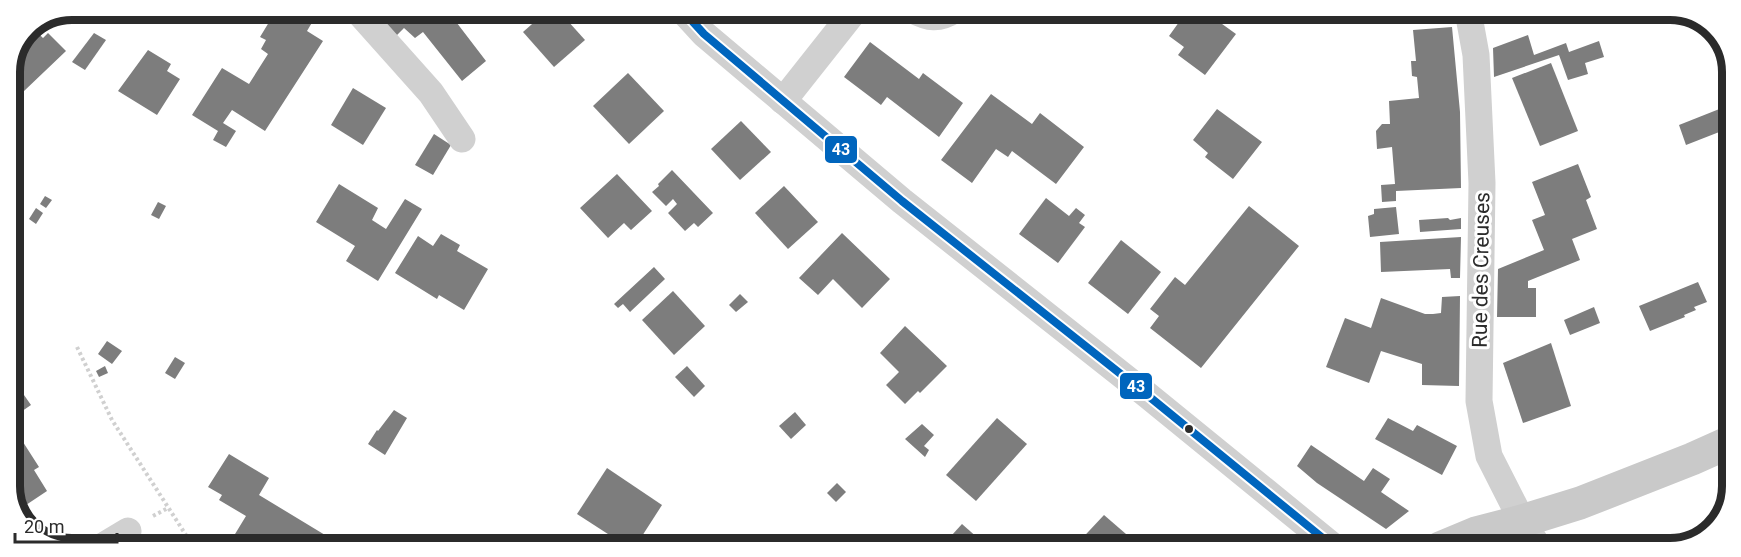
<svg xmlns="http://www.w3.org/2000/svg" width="1741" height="557" viewBox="0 0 1741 557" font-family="Roboto,sans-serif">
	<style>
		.building { fill: #7d7d7d }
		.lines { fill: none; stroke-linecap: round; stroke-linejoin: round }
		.path { stroke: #d0d0d0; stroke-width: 4; stroke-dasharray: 3 3; stroke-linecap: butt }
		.street { stroke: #d0d0d0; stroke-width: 27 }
		.secondary { stroke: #c9c9c9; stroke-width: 33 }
		.bus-1-casing { stroke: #fff; stroke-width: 12 }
		.bus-1 { stroke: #0065bd; stroke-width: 8 }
		.bus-dot { fill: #2b2b2b; stroke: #fff; stroke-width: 2 }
		.labels { text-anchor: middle; stroke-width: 6; stroke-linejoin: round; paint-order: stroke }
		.street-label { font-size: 21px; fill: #2b2b2b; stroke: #fff }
		.rim { fill: none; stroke: #2b2b2b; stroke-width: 8 }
		.line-badge { stroke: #fff; stroke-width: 2 }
		.badge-label { font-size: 16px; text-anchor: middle; font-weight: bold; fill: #fff }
	</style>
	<rect width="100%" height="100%" fill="#fff"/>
	<g class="building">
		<path d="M 212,9 L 241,9 L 233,22 Z"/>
		<path d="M 277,9 L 291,17 L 296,9 L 320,9 L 307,31 L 323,41 L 265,131 L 232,110 L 223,123 L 236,131 L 226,147 L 213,140 L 218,131 L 192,115 L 222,68 L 249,84 L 268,54 L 261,49 L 266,40 L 260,37 Z"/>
		<path d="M 391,9 L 447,10 L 486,61 L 462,81 L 423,32 L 415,38 L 404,28 L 392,40 L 377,20 Z"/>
		<path d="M 548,10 L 558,10 L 585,40 L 554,67 L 523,32 Z"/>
		<path d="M 1187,11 L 1204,11 L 1236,34 L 1205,75 L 1178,55 L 1184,47 L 1169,36 Z"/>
		<path d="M 1534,11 L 1561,11 L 1562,14 L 1535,19 Z"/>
		<path d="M 31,26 L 43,38 L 48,33 L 66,51 L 23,92 L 9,76 L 9,71 L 27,27 Z"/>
		<path d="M 1452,27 L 1460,112 L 1461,188 L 1396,191 L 1396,201 L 1382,202 L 1381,185 L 1395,184 L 1392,147 L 1377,149 L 1376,131 L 1382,124 L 1390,124 L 1389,101 L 1419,98 L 1417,77 L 1412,76 L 1411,61 L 1416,61 L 1413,30 Z"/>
		<path d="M 94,33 L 106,40 L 85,70 L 72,62 Z"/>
		<path d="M 1528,35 L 1534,55 L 1566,43 L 1569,52 L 1599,41 L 1604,57 L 1585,63 L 1588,74 L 1568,80 L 1559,55 L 1494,77 L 1493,48 Z"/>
		<path d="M 870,42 L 919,79 L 923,73 L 963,103 L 939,137 L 887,97 L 881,105 L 844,77 Z"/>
		<path d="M 148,50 L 171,64 L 167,71 L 180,79 L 157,115 L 118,91 Z"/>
		<path d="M 1551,63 L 1578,131 L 1540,146 L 1512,78 Z"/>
		<path d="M 628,73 L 664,111 L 629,144 L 593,106 Z"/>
		<path d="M 353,88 L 386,108 L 363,145 L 331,125 Z"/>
		<path d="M 991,94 L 1032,124 L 1040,113 L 1084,147 L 1056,184 L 1012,151 L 1008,157 L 996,149 L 972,183 L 941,160 Z"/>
		<path d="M 1732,104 L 1732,127 L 1686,145 L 1679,125 Z"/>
		<path d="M 1217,109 L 1262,142 L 1233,179 L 1205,157 L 1208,153 L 1193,140 Z"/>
		<path d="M 741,121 L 771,152 L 740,180 L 711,149 Z"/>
		<path d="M 434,134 L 451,145 L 433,175 L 415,165 Z"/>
		<path d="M 1578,164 L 1591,197 L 1586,200 L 1597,229 L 1572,239 L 1580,260 L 1528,281 L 1528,288 L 1536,288 L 1536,317 L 1497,317 L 1498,269 L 1544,250 L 1532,220 L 1545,215 L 1532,182 Z"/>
		<path d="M 672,170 L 713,213 L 698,227 L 694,223 L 685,231 L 668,213 L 677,204 L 673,199 L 666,206 L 652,192 L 659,186 L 658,184 Z"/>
		<path d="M 617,174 L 652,211 L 631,230 L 624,223 L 608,238 L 580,208 Z"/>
		<path d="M 339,184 L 378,208 L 372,220 L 386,229 L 405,199 L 422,209 L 378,281 L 346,261 L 355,246 L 316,222 Z"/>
		<path d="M 784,186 L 818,222 L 788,249 L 755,213 Z"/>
		<path d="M 45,196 L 52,200 L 46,208 L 40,204 Z"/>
		<path d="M 1046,198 L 1069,216 L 1076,208 L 1085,215 L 1079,223 L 1085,227 L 1058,263 L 1019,234 Z"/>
		<path d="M 158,202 L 166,206 L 159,219 L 151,215 Z"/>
		<path d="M 1249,206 L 1299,246 L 1201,368 L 1150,328 L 1159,316 L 1150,309 L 1175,277 L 1185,285 Z"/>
		<path d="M 1396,207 L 1399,234 L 1370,237 L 1368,216 L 1374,214 L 1374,209 Z"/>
		<path d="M 36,208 L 43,213 L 36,224 L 29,219 Z"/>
		<path d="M 1448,218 L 1450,220 L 1461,218 L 1461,229 L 1420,232 L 1419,220 Z"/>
		<path d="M 842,233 L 890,279 L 862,308 L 833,279 L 818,295 L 799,278 Z"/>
		<path d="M 441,234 L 460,245 L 457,251 L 488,269 L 464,310 L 439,295 L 437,299 L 395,273 L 418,236 L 433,246 Z"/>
		<path d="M 1461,237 L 1460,278 L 1451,278 L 1450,269 L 1381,272 L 1380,242 Z"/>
		<path d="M 1121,240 L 1161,272 L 1128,314 L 1088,283 Z"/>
		<path d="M 654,267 L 665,279 L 630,312 L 623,304 L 618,308 L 614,304 Z"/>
		<path d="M 1698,282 L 1707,302 L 1694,307 L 1696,310 L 1684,315 L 1685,317 L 1650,331 L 1639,306 Z"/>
		<path d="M 673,291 L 705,326 L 674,355 L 642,320 Z"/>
		<path d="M 740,294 L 748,302 L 736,312 L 729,305 Z"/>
		<path d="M 1460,296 L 1459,386 L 1422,385 L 1422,364 L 1381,351 L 1369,383 L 1326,367 L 1345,318 L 1371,328 L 1381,298 L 1425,314 L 1433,314 L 1441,313 L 1442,297 Z"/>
		<path d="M 1594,307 L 1600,323 L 1570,335 L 1564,320 Z"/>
		<path d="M 905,326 L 947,366 L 920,393 L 918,391 L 905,404 L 886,385 L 899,372 L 880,353 Z"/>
		<path d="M 107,341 L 122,351 L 112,364 L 98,354 Z"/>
		<path d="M 1551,343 L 1571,406 L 1523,423 L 1503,363 Z"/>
		<path d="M 175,357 L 185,363 L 175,379 L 165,373 Z"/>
		<path d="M 9,366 L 20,383 L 17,385 L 31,405 L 9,420 Z"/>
		<path d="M 105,366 L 108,373 L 99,377 L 96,371 Z"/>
		<path d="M 687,366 L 705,386 L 694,397 L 675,377 Z"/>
		<path d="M 394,410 L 407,418 L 385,455 L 368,444 L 377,430 L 378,431 Z"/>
		<path d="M 795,412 L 806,425 L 791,439 L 779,426 Z"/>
		<path d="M 997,418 L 1027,444 L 976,501 L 946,475 Z"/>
		<path d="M 1388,418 L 1413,431 L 1417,425 L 1457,446 L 1442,475 L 1375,439 Z"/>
		<path d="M 922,424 L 934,435 L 924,446 L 929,450 L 925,457 L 905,439 Z"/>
		<path d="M 23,442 L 39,467 L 34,470 L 47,491 L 17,511 L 9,490 L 9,451 Z"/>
		<path d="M 1311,445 L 1364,481 L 1373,468 L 1390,479 L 1381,492 L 1409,511 L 1386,529 L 1317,483 L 1297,466 Z"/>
		<path d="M 229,454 L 269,478 L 259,495 L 330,538 L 325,546 L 244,546 L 232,539 L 246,516 L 219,500 L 222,495 L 208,487 Z"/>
		<path d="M 607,468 L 662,505 L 635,547 L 628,547 L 577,514 Z"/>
		<path d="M 837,483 L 846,492 L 836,502 L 827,493 Z"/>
		<path d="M 1104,515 L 1141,547 L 1074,547 Z"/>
		<path d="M 962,524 L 988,547 L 941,547 Z"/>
	</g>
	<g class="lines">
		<g class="path">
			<path d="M 77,347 L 112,420 L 193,546"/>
			<path d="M 153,516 L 168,508"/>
		</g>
		<g class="street">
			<path d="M 356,9 L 431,93 L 462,139"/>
			<path d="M 682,10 L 704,34 L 902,201 L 1146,394 L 1335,548"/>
			<path d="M 913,10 C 928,18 939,20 954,10"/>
			<path d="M 1468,11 L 1476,55 L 1482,183 L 1479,401 L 1489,456 L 1522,521 L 1539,548"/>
			<path d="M 783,101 L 855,10"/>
			<path d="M 103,546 L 128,531"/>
		</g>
		<path class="secondary" d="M 1440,548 L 1476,533 L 1522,521 L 1580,503 L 1692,459 L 1730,442"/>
		<g class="bus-1-casing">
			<path id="bus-1" d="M 682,10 L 704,34 L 902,201 L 1146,394 L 1335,548"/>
		</g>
		<use href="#bus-1" class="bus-1"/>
	</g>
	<circle class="bus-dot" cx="1189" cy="429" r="5"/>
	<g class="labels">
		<g class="street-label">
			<text transform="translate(1481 270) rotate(-89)" y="7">Rue des Creuses</text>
		</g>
	</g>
	<path d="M0 0H1741V557H0ZM72 20H1670A52 52 0 0 1 1722 72V486A52 52 0 0 1 1670 538H72A52 52 0 0 1 20 486V72A52 52 0 0 1 72 20Z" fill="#fff" fill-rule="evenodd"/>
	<path class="rim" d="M72 20H1670A52 52 0 0 1 1722 72V486A52 52 0 0 1 1670 538H72A52 52 0 0 1 20 486V72A52 52 0 0 1 72 20Z"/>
	<g class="line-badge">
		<rect x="824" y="135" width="34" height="29" rx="6" fill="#0065bd"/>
		<rect x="1119" y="372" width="34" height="28" rx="6" fill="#0065bd"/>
	</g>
	<g class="badge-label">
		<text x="841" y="155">43</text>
		<text x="1136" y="392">43</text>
	</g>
	<path d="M15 533v9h102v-9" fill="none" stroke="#2b2b2b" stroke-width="3"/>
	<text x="24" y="533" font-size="18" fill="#2b2b2b" stroke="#ffffff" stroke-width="4.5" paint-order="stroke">20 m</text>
</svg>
